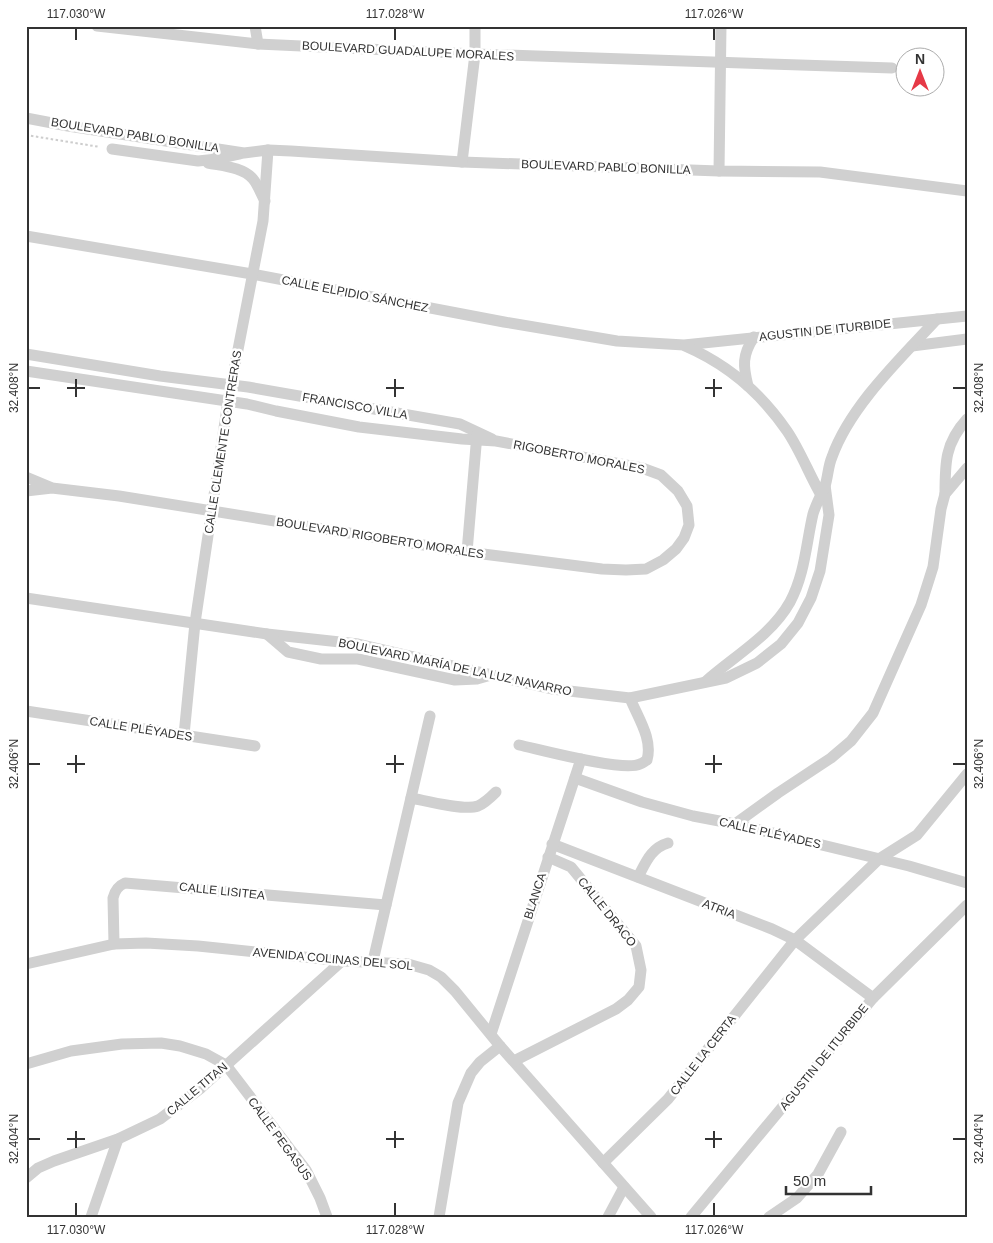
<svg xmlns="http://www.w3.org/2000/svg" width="993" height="1243" viewBox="0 0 993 1243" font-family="Helvetica,sans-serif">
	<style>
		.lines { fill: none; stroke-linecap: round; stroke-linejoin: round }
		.path { stroke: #cdcdcd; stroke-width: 2; stroke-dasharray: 2.5 2.5; stroke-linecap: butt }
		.minor { stroke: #d0d0d0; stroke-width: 11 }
		.ticks { fill: none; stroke: #333; stroke-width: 2 }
		.labels { text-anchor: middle; stroke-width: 5; stroke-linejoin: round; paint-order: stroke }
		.street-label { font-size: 12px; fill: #333; stroke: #fff }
		.neatline { fill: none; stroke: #333; stroke-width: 2 }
		.ticks-label { font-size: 12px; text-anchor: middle; fill: #333 }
	</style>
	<rect width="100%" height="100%" fill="#fff"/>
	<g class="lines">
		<path class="path" d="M 26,135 L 100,147"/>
		<g class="minor">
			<path d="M 97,26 L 258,44 L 475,54 L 892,68"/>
			<path d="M 255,26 L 258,44"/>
			<path d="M 26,118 L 68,126 L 244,153 L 268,150 L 291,151 L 462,162 L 719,171 L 820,172 L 967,191"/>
			<path d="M 112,149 L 198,161 L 217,159 L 240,154"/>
			<path d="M 462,162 L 475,54 L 475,26"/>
			<path d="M 208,163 C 222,166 243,167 253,179 C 258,185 261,194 265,201"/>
			<path d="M 719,171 L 721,26"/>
			<path d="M 26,236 L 252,274 L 504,322 L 617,341 L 684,345 L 967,316"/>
			<path d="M 685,346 C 727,364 761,393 787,431 C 800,450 809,474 821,495 L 825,497"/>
			<path d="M 912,346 L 967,339"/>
			<path d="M 26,354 L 160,376 L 248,387 L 460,424 L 492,439"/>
			<path d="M 26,371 L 247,404 L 276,411 L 359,427 L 462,439 L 496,441 L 642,468 L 661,475 L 678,491 L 687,506 L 689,525 L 684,538 L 676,549 L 663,560 L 646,569 L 626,570 L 602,569 L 467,552 L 119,496 L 52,488 L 26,491"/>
			<path d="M 748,386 C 743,366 742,355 754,337"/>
			<path d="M 26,477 L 50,487"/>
			<path d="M 945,494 C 945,463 945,443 967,419"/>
			<path d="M 467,552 L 477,434"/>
			<path d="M 26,598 L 267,634 L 358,644 L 552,689 L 630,698 L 726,678 L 757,663 L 781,644 L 798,623 L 811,598 L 820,571 L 829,515 L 825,485"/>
			<path d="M 267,634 L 288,652 L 321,659 L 358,659 L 455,680 L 477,679 L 491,675"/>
			<path d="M 705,682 C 734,656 771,636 790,602 C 805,574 806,544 813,514 C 816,504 821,495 825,486 C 828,477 828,466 832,457 C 850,406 901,358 937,319"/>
			<path d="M 26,711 L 255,746"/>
			<path d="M 184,735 L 195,623 L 228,401 L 263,221 L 268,150"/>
			<path d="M 519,745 C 542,750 623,772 640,764 C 643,763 645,761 647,760 C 653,739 638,718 630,698"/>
			<path d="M 575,778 L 642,802 L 693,816 L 735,824 L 909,866 L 967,883"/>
			<path d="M 411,798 C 427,801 464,811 478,806 C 485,803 491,797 496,792"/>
			<path d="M 735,824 L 778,793 L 831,758 L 851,741 L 873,713 L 921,605 L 933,567 L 941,509 L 945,494 L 967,468"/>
			<path d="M 552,844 L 772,929 L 795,940 L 873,998"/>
			<path d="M 638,877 C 646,862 651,848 668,843"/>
			<path d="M 114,944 L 113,898 C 115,890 118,886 125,883 L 386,905"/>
			<path d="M 373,961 L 430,716"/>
			<path d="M 26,964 L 114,944 L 146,943 L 198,946 L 342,961 L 408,964 L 429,970 L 441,977 L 455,991 L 500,1046 L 651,1217"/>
			<path d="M 491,1034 L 581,759"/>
			<path d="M 514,1061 L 616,1009 L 628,1000 L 639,987 L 641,970 L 636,946 L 571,867 L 548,857"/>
			<path d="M 26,1064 L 71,1051 L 122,1044 L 161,1043 L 180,1046 L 206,1054 L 226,1065 L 306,1170 L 320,1198 L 327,1217"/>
			<path d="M 603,1163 L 668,1099 L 795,940 L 879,859 L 917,835 L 967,774"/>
			<path d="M 26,1178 L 38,1168 L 54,1161 L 118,1139 L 160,1119 L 201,1088 L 342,961"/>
			<path d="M 91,1217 L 118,1139"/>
			<path d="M 439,1217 L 458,1103 L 471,1073 L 480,1062 L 500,1046"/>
			<path d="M 608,1217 L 624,1187"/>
			<path d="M 691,1217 L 873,998 L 967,905"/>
			<path d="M 769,1217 L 797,1198 L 818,1174 L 841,1132"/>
		</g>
	</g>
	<path class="ticks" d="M 76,28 L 76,40M 395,28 L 395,40M 714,28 L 714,40M 76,379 L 76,397M 395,379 L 395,397M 714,379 L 714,397M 28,388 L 40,388M 67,388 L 85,388M 386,388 L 404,388M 705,388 L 722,388M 953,388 L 966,388M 76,755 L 76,773M 395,755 L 395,773M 714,755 L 714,773M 28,764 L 40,764M 67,764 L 85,764M 386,764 L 404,764M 705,764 L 722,764M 953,764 L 966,764M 76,1131 L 76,1148M 395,1131 L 395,1148M 714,1131 L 714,1148M 28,1139 L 40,1139M 67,1139 L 85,1139M 386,1139 L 404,1139M 705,1139 L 722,1139M 953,1139 L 966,1139M 76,1203 L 76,1216M 395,1203 L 395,1216M 714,1203 L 714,1216"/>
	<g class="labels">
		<g class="street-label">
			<text transform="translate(408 51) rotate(3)" y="4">BOULEVARD GUADALUPE MORALES</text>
			<text transform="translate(135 135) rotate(9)" y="4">BOULEVARD PABLO BONILLA</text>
			<text transform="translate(606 167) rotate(2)" y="4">BOULEVARD PABLO BONILLA</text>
			<text transform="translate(355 294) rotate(11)" y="4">CALLE ELPIDIO SÁNCHEZ</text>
			<text transform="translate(825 330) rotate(-6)" y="4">AGUSTIN DE ITURBIDE</text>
			<text transform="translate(355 406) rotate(10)" y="4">FRANCISCO VILLA</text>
			<text transform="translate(223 442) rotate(-81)" y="4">CALLE CLEMENTE CONTRERAS</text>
			<text transform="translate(579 457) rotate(11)" y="4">RIGOBERTO MORALES</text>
			<text transform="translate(380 538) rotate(9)" y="4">BOULEVARD RIGOBERTO MORALES</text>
			<text transform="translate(455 667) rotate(12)" y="4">BOULEVARD MARÍA DE LA LUZ NAVARRO</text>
			<text transform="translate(141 729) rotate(9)" y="4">CALLE PLÉYADES</text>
			<text transform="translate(770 833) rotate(13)" y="4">CALLE PLÉYADES</text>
			<text transform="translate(222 891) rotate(6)" y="4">CALLE LISITEA</text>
			<text transform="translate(535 896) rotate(-72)" y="4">BLANCA</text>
			<text transform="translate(719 909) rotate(21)" y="4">ATRIA</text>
			<text transform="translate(607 912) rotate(51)" y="4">CALLE DRACO</text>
			<text transform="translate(333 959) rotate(5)" y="4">AVENIDA COLINAS DEL SOL</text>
			<text transform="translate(703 1055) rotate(-52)" y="4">CALLE LA CERTA</text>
			<text transform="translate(824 1057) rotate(-51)" y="4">AGUSTIN DE ITURBIDE</text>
			<text transform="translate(197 1089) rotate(-40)" y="4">CALLE TITAN</text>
			<text transform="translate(280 1139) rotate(54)" y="4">CALLE PEGASUS</text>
		</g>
	</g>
	<rect width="993" height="1243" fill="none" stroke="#ffffff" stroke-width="55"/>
	<g transform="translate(920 72)"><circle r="24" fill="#ffffff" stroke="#adadad"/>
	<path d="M0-4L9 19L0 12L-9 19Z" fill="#e63946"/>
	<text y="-8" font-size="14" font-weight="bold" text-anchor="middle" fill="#333333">N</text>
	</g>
	<path d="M786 1186v8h85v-8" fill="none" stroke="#333333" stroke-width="2.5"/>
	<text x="793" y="1186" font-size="15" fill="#333333" stroke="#ffffff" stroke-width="4" paint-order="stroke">50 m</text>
	<rect x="28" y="28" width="938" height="1188" class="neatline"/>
	<g class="ticks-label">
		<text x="76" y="18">117.030°W</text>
		<text x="395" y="18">117.028°W</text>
		<text x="714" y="18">117.026°W</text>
		<text transform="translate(14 388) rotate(-90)" y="4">32.408°N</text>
		<text transform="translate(979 388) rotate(-90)" y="4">32.408°N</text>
		<text transform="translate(14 764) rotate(-90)" y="4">32.406°N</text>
		<text transform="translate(979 764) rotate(-90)" y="4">32.406°N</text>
		<text transform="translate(14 1139) rotate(-90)" y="4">32.404°N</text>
		<text transform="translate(979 1139) rotate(-90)" y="4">32.404°N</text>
		<text x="76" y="1234">117.030°W</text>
		<text x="395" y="1234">117.028°W</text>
		<text x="714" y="1234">117.026°W</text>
	</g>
</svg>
